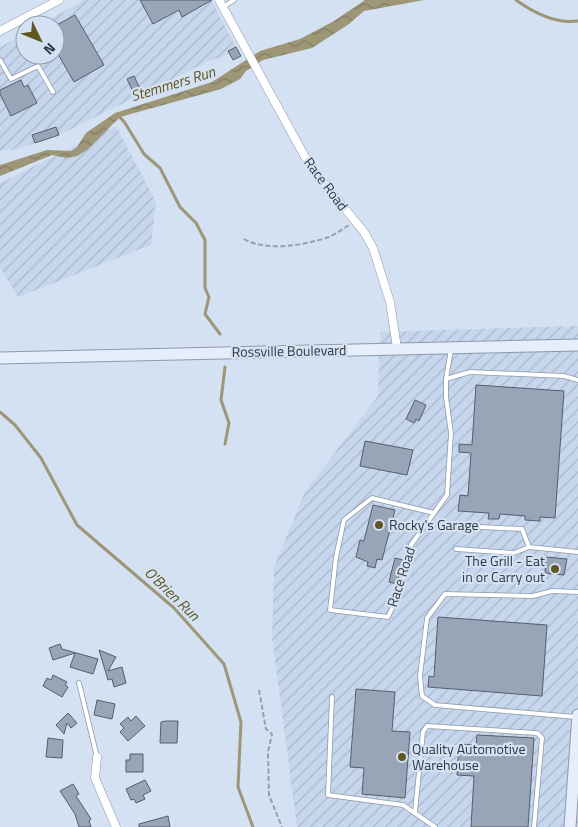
<svg xmlns="http://www.w3.org/2000/svg" width="578" height="827" viewBox="0 0 578 827" font-family="'Titillium Web',sans-serif">
	<style>
		.industrial { fill: url(#industrial-furrows) }
		.water { fill: url(#water-waves) }
		.lines { fill: none; stroke-linecap: round; stroke-linejoin: round }
		.stream { stroke: #9d9777; stroke-width: 3 }
		.building { fill: #99a5b6; stroke: #535e6d }
		.lane-casing { stroke: #8d99a9; stroke-width: 5.5 }
		.street-casing { stroke: #8d99a9; stroke-width: 9 }
		.secondary-casing { stroke: #8d99a9; stroke-width: 13 }
		.path { stroke: #959fac; stroke-width: 2; stroke-dasharray: 5 2.5; stroke-linecap: butt }
		.lane { stroke: #fff; stroke-width: 4 }
		.street { stroke: #fff; stroke-width: 8 }
		.secondary { stroke: #e5eefa; stroke-width: 11 }
		.poi-dot { fill: #5f5622; stroke: #d4e1f2; stroke-width: 2 }
		.labels { text-anchor: middle; stroke-width: 4.5; stroke-linejoin: round; paint-order: stroke }
		.street-label { font-size: 14px; fill: #33383f; stroke: #d4e1f2 }
		.poi-label { font-size: 14px; fill: #33383f; stroke: #d4e1f2; text-anchor: start }
		.water-label { font-size: 15px; font-style: italic; fill: #60571e; stroke: #d4e1f2 }
	</style>
	<defs>
		<pattern id="industrial-furrows" width="10" height="10" patternUnits="userSpaceOnUse" patternTransform="scale(1.25)"><rect width="10" height="10" fill="#c5d6ed"/><path d="M-1 1l2-2M0 10L10 0M9 11l2-2" fill="none" stroke="#aab8cc"/></pattern>
		<pattern id="water-waves" width="16" height="10" patternUnits="userSpaceOnUse" patternTransform="scale(1.25)"><rect width="16" height="10" fill="#9d9777"/><path d="M0 5q4-4 8 0t8 0" fill="none" stroke="#817c63"/></pattern>
	</defs>
	<rect width="100%" height="100%" fill="#d4e1f2"/>
	<g class="industrial">
		<path d="M 84,0 L 211,0 L 238,51 L 207,62 L 63,133 L 19,149 L 0,151 L 0,47 L 25,33 L 25,55 L 55,55 L 55,25 L 39,25 Z"/>
		<path d="M 116,126 L 156,202 L 151,245 L 18,297 L 0,267 L 0,183 Z"/>
		<path d="M 578,326 L 578,827 L 297,827 L 272,637 L 274,567 L 305,492 L 378,396 L 380,332 Z"/>
	</g>
	<path class="water" d="M 365,0 L 424,0 L 364,11 L 349,24 L 312,48 L 263,60 L 246,71 L 240,79 L 221,89 L 120,117 L 87,150 L 77,156 L 67,158 L 52,155 L 0,176 L 0,165 L 47,150 L 71,151 L 77,147 L 86,133 L 115,113 L 212,82 L 260,51 L 300,39 L 334,21 Z"/>
	<g class="lines">
		<g class="stream">
			<path d="M 516,0 C 534,13 555,24 578,21"/>
			<path d="M 118,115 L 125,123 L 144,154 L 160,168 L 180,207 L 196,223 L 205,240 L 205,288 L 209,297 L 205,314 L 220,334"/>
			<path d="M 225,367 L 221,400 L 229,423 L 225,444"/>
			<path d="M 0,412 L 15,425 L 41,458 L 77,525 L 174,608 L 224,664 L 241,722 L 238,787 L 253,827"/>
		</g>
	</g>
	<g class="building">
		<path d="M 140,0 L 212,0 L 182,17 L 179,10 L 153,24 Z"/>
		<path d="M 75,15 L 104,65 L 74,82 L 55,49 L 55,26 Z"/>
		<path d="M 236,47 L 241,56 L 233,60 L 228,51 Z"/>
		<path d="M 134,76 L 143,95 L 136,98 L 127,79 Z"/>
		<path d="M 21,80 L 24,87 L 28,85 L 37,103 L 11,116 L 0,94 L 0,90 Z"/>
		<path d="M 56,127 L 59,135 L 35,143 L 32,135 Z"/>
		<path d="M 476,385 L 564,391 L 555,518 L 540,517 L 540,521 L 525,520 L 525,516 L 500,514 L 499,519 L 488,519 L 489,513 L 458,511 L 460,495 L 468,496 L 471,453 L 459,452 L 459,444 L 472,445 Z"/>
		<path d="M 415,400 L 426,405 L 419,421 L 416,419 L 414,423 L 406,419 Z"/>
		<path d="M 365,441 L 413,450 L 407,475 L 360,466 Z"/>
		<path d="M 373,505 L 395,510 L 382,560 L 377,559 L 375,568 L 367,566 L 368,562 L 356,557 L 360,540 L 364,541 Z"/>
		<path d="M 546,557 L 567,559 L 564,575 L 545,573 Z"/>
		<path d="M 395,558 L 403,560 L 397,584 L 389,582 Z"/>
		<path d="M 438,617 L 547,625 L 542,696 L 428,687 L 429,676 L 434,677 Z"/>
		<path d="M 60,644 L 62,649 L 98,659 L 93,674 L 70,667 L 75,653 L 53,660 L 49,648 Z"/>
		<path d="M 99,650 L 116,657 L 108,671 L 122,667 L 126,683 L 114,687 L 112,679 L 108,680 Z"/>
		<path d="M 53,675 L 67,682 L 65,685 L 68,687 L 62,697 L 43,686 L 47,678 L 51,680 Z"/>
		<path d="M 356,689 L 395,692 L 392,731 L 410,732 L 405,798 L 362,794 L 364,768 L 350,767 Z"/>
		<path d="M 97,700 L 115,704 L 112,719 L 94,715 Z"/>
		<path d="M 68,713 L 77,723 L 71,728 L 67,723 L 64,734 L 56,725 Z"/>
		<path d="M 136,716 L 145,726 L 128,741 L 120,732 L 124,728 L 120,724 L 128,717 L 131,721 Z"/>
		<path d="M 166,721 L 178,721 L 177,743 L 160,743 L 161,722 Z"/>
		<path d="M 477,735 L 534,738 L 528,827 L 471,827 L 474,776 L 457,775 L 459,744 L 476,745 Z"/>
		<path d="M 48,738 L 63,740 L 62,758 L 46,757 Z"/>
		<path d="M 130,754 L 143,754 L 143,772 L 126,772 L 126,760 L 130,760 Z"/>
		<path d="M 145,780 L 151,791 L 143,795 L 145,799 L 136,803 L 134,799 L 131,800 L 126,789 Z"/>
		<path d="M 73,784 L 79,794 L 76,796 L 91,819 L 89,821 L 91,827 L 79,827 L 75,814 L 60,791 Z"/>
		<path d="M 168,816 L 170,827 L 139,827 L 139,824 Z"/>
	</g>
	<g class="lines">
		<g class="lane-casing">
			<g id="lane">
				<path d="M 223,7 L 234,0"/>
				<path d="M 0,60 L 11,79 L 38,66 L 53,92"/>
				<path d="M 446,379 L 470,372 L 564,376 L 578,380"/>
				<path d="M 434,513 L 372,498 L 344,520 L 336,557 L 330,610 L 388,617 L 398,596 L 411,545 L 447,495 L 451,433 L 446,397 L 446,379 L 451,349"/>
				<path d="M 460,526 L 522,529 L 529,547"/>
				<path d="M 456,549 L 514,553 L 529,547 L 578,552"/>
				<path d="M 79,683 L 97,757"/>
				<path d="M 332,697 L 328,795 L 403,805 L 435,827"/>
				<path d="M 576,717 L 435,705 L 422,696 L 420,676 L 427,618 L 445,594 L 533,596 L 552,591 L 578,592"/>
				<path d="M 415,812 L 423,732 L 427,726 L 537,733 L 542,738 L 534,827"/>
			</g>
		</g>
		<g class="street-casing">
			<g id="street">
				<path d="M 219,0 L 310,166 L 364,232 L 373,248 L 390,302 L 397,348"/>
				<path d="M 0,31 L 59,0"/>
				<path d="M 97,757 L 95,778 L 116,827"/>
			</g>
		</g>
		<g class="secondary-casing">
			<g id="secondary">
				<path d="M 0,358 L 578,345"/>
				<path d="M 570,827 L 578,715"/>
			</g>
		</g>
		<g class="path">
			<path d="M 244,239 C 266,252 305,245 329,237 C 336,234 343,229 349,225"/>
			<path d="M 259,690 L 266,729 L 272,734 L 268,752 L 269,795 L 282,827"/>
		</g>
		<use href="#lane" class="lane"/>
		<use href="#street" class="street"/>
		<use href="#secondary" class="secondary"/>
	</g>
	<g class="poi-dot">
		<circle cx="379" cy="525" r="5"/>
		<circle cx="555" cy="569" r="5"/>
		<circle cx="402" cy="757" r="5"/>
	</g>
	<g class="labels">
		<g class="street-label">
			<text transform="translate(326 184) rotate(53)" y="5">Race Road</text>
			<text transform="translate(289 351) rotate(-1)" y="5">Rossville Boulevard</text>
			<text transform="translate(401 577) rotate(-72)" y="5">Race Road</text>
		</g>
		<g class="poi-label">
			<text x="389" y="530">Rocky's Garage</text>
			<text x="545" y="566" text-anchor="end">The Grill - Eat<tspan x="545" dy="16">in or Carry out</tspan></text>
			<text x="412" y="754">Quality Automotive<tspan x="412" dy="16">Warehouse</tspan></text>
		</g>
		<g class="water-label">
			<text transform="translate(173 84) rotate(-17)" y="5">Stemmers Run</text>
			<text transform="translate(172 594) rotate(44)" y="5">O'Brien Run</text>
		</g>
	</g>
	<g transform="translate(40 40) rotate(133)"><circle r="24" fill="#d4e1f2" stroke="#949daa"/>
	<path d="M0-4L9 19L0 12L-9 19Z" fill="#5f5622"/>
	<text y="-8" font-size="14" font-weight="bold" text-anchor="middle" fill="#33383f">N</text>
	</g>
</svg>
